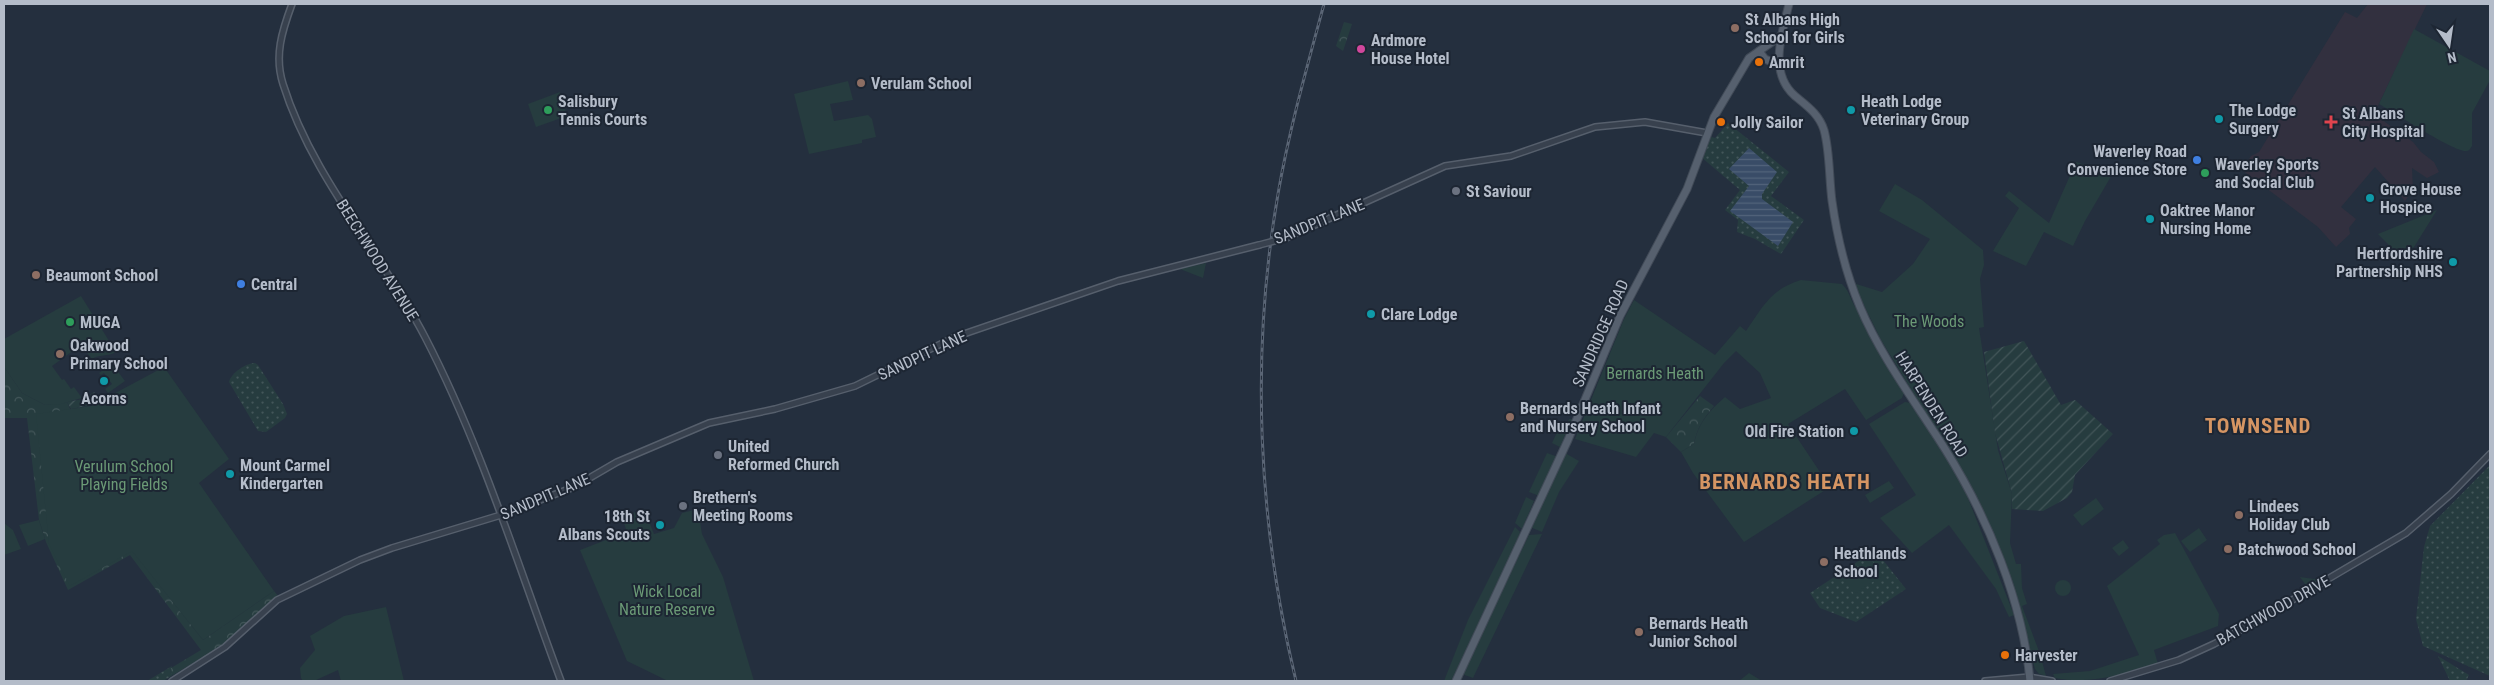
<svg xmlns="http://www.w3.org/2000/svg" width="2494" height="685" viewBox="0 0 2494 685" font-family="'Roboto Condensed',sans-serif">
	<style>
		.medical { fill: #32303f }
		.grass { fill: url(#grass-dots) }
		.forest { fill: url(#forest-crowns) }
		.park { fill: #263c3f }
		.garden { fill: url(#garden-furrows) }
		.water { fill: url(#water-rules) }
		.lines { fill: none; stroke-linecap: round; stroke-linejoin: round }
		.minor-casing { stroke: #565f6c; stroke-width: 8 }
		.major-casing { stroke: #414a57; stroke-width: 9 }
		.minor { stroke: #38414e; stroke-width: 5 }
		.major { stroke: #56606e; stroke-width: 7 }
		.rail-casing { stroke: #5a6575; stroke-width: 3 }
		.rail { stroke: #1d2633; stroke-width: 1; stroke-dasharray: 4; stroke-linecap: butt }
		.minor-bridge-casing { stroke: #565f6c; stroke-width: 8; stroke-linecap: butt }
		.minor-bridge { stroke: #38414e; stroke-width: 5 }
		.education-dot { fill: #8d6e63; stroke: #1d2633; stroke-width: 2 }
		.hotel-dot { fill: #d1479c; stroke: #1d2633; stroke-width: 2 }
		.food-dot { fill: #e8710a; stroke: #1d2633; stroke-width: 2 }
		.leisure-dot { fill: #2e9e5b; stroke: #1d2633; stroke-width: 2 }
		.culture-dot { fill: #0f9aa8; stroke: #1d2633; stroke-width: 2 }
		.health-dot { fill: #e0444e; stroke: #1d2633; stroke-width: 2 }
		.shop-dot { fill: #3f7fe0; stroke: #1d2633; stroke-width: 2 }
		.worship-dot { fill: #6b7280; stroke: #1d2633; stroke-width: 2 }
		.labels { text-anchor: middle; stroke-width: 4; stroke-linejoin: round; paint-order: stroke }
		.poi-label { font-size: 16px; font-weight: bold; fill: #b4bcc9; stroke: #1d2633; text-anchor: start }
		.street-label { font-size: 16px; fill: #b4bcc9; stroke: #1d2633 }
		.park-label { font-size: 16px; fill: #6b9a76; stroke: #1d2633 }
		.district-label { font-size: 21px; font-weight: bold; letter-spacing: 1px; fill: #d59563; stroke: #1d2633 }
	</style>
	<defs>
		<pattern id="grass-dots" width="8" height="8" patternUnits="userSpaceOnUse" patternTransform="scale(1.25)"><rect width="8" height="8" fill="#263c3f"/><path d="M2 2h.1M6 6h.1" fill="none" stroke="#435659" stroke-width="1.8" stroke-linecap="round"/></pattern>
		<pattern id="forest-crowns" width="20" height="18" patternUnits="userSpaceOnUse" patternTransform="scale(1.25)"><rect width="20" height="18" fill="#263c3f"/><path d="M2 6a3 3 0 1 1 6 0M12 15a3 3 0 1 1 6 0" fill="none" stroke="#435659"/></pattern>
		<pattern id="garden-furrows" width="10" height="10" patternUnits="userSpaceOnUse" patternTransform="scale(1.25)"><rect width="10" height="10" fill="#263c3f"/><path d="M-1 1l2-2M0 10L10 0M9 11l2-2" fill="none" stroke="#435659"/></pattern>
		<pattern id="water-rules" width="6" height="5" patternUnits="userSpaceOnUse" patternTransform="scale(1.25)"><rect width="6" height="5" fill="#394c67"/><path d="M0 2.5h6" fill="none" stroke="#53647b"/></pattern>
	</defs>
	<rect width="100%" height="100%" fill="#242f3e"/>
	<path class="medical" d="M 2368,4 L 2427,4 L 2374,114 L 2413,142 L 2421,152 L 2434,162 L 2439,172 L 2427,178 L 2412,168 L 2413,190 L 2405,201 L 2375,167 L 2341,207 L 2356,219 L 2349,228 L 2350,234 L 2336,247 L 2318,227 L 2242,170 L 2251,156 L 2259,152 L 2345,12 L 2357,18 Z"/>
	<g class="grass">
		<path d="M 1728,123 L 1789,172 L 1771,196 L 1804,220 L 1781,254 L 1755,239 L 1737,232 L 1738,220 L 1725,210 L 1740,190 L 1701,157 L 1708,136 L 1715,138 Z"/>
		<path d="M 255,363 L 258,365 L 283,404 L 287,414 L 285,418 L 266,432 L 258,431 L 229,382 C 231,373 246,363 255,363 Z"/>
		<path d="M 2490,465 L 2490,676 L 2423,646 L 2416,619 L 2424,547 L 2430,526 Z"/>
		<path d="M 1875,550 L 1906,589 L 1856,622 L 1820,608 L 1810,593 Z"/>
		<path d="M 2438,656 L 2469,675 L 2466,681 L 2450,681 Z"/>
		<path d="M 172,666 L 170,671 L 173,675 L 163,681 L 147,681 Z"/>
	</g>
	<g class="forest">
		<path d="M 1344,22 L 1352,24 L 1343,51 L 1336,46 Z"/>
		<path d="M 4,367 L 22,393 L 45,405 L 67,402 L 132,550 L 203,640 L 274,591 L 278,596 L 227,643 L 173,675 L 170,671 L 171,668 L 201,650 L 130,555 L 68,590 L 46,542 L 39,520 L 27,418 L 4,418 Z"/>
		<path d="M 1700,396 L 1714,406 C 1703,419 1697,428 1694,444 L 1681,452 L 1666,437 Z"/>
	</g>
	<g class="park">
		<path d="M 2414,29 L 2490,71 L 2490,80 L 2472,113 L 2472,146 C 2470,149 2469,151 2466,151 C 2454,152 2393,112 2379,104 Z"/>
		<path d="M 848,81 L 853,100 L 830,104 L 834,121 L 868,115 L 872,119 L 876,137 L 862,140 L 862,143 L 809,154 L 794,94 Z"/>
		<path d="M 560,92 L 567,116 L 536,127 L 528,104 Z"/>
		<path d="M 2076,162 L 2113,173 L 2085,221 L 2073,246 L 2044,232 L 2026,266 L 1993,251 L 2019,208 L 2005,196 L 2009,191 L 2049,223 Z"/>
		<path d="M 1895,184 L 1922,200 L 1983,250 L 1984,265 L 1980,279 L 1984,327 L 1979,328 L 1998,450 L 2012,494 L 2010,543 L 2016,564 L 2021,564 L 2022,588 L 2027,604 L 2022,606 L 2040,654 L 2046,676 L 2039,674 L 2035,669 L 2020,613 L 1971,488 L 1881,340 L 1853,283 L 1882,292 L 1913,264 L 1930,239 L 1879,211 Z"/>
		<path d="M 2437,210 L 2414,247 L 2408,251 L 2391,252 L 2392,248 L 2378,234 Z"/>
		<path d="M 1206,263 L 1203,278 L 1180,269 Z"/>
		<path d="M 1801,280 L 1842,284 C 1851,292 1850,303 1860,313 L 1904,393 L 1902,398 L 1866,420 L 1845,389 L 1788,424 L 1830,487 L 1744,542 L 1693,473 L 1681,452 L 1694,444 C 1698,423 1709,411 1725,397 L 1740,409 L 1771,398 L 1760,373 L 1736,351 L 1724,363 L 1666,437 L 1654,433 L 1636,457 L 1575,439 L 1624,319 L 1634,300 L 1715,355 L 1740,326 L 1746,331 C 1763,306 1771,289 1801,280 Z"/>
		<path d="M 81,296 L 116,352 C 108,357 99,354 92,359 L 81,345 L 52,366 L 62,380 L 64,379 L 71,389 L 74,387 L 82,398 L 61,404 L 45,405 L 22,393 L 4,367 L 4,339 Z"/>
		<path d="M 112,364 L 125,381 L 108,393 L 105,389 L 112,384 L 104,373 L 101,375 L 99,373 Z"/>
		<path d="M 164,367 L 229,459 L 199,483 L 274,591 L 203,640 L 132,551 L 70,586 L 49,544 L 36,414 L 91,406 Z"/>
		<path d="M 1905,402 L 1911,403 L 1945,452 L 1964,488 L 2014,615 L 2009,617 L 1996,589 L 1949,525 L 1912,553 L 1880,518 L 1916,495 L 1869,424 Z"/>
		<path d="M 1569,419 L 1572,419 L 1560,447 L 1552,443 L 1560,426 L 1564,428 Z"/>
		<path d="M 1547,453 L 1561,458 L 1542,497 L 1529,492 Z"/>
		<path d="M 1565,453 L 1579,461 L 1559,492 L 1542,532 L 1530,527 Z"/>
		<path d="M 1889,481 L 1894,488 L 1870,503 L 1865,495 Z"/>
		<path d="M 1526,497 L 1534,501 L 1522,529 L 1515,523 Z"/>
		<path d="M 2096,498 L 2104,509 L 2082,526 L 2073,515 Z"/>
		<path d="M 644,509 L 654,534 L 674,528 L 682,513 L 698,509 L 702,534 L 723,577 L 754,681 L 668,681 L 627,661 L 580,550 L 627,532 L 622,517 Z"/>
		<path d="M 39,520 L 45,539 L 28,546 L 19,525 Z"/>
		<path d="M 4,523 L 13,530 L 21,549 L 4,555 Z"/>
		<path d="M 1515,527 L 1520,532 L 1515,547 L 1451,681 L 1444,681 L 1468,620 Z"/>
		<path d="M 2199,528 L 2207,540 L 2190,552 L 2181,541 Z"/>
		<path d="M 2175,533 L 2219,614 L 2218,626 L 2154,650 L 2158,664 C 2124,674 2090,685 2055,678 L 2053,674 L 2090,671 L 2139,655 L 2107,586 L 2160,544 L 2157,540 L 2164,535 Z"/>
		<path d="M 1542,534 L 1473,678 L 1462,674 L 1529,535 Z"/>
		<path d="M 2123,540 L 2129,548 L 2119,556 L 2112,548 Z"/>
		<path d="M 1871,559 L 1882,576 L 1854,594 L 1843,578 Z"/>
		<path d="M 2325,575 L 2327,577 L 2307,587 L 2300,577 L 2314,579 Z"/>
		<circle cx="2063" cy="588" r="8"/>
		<path d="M 386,607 L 404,681 L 341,681 L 338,670 L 314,681 L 303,681 L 301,678 L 300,668 L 315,650 L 310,636 L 344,616 Z"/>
		<path d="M 1749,673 L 1762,681 L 1739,681 Z"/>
	</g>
	<g class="garden">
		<path d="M 2024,341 L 2061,405 L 2075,400 L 2113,434 L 2075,475 L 2072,492 L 2067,498 L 2043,511 L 2012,509 L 2012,494 L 1995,433 L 1984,352 Z"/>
		<path d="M 94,392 L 100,399 L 91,405 L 71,409 L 67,402 L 83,399 Z"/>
	</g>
	<path class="water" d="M 1749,148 L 1777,172 L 1762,194 L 1762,199 L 1793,222 L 1778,246 L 1730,211 L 1749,186 L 1729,169 Z"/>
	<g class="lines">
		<g class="minor-casing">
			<g id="minor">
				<path d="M 292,4 C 282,31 274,56 283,84 C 312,177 381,252 425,337 C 482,447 518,566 561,681"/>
				<path d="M 1286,238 L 1445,166 L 1511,156 L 1595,127 L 1645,122 L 1707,133"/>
				<path d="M 172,681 L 225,647 L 277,600 L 360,560 L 392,548 L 501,515 L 548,497 L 574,487 L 617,462 L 709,423 L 775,409 L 855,386 L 955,337 L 1118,281 L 1259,245"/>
				<path d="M 1985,681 L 2029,677 L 2052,681"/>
				<path d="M 2110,681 L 2179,660 L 2214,644 L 2255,622 L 2406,533 L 2451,494 L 2490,454"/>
			</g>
		</g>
		<g class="major-casing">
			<g id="major">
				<path d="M 1789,4 C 1782,33 1768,73 1795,96 C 1807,106 1819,114 1824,130 C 1830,152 1829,178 1832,201 C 1837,236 1846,274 1860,307 C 1881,357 1916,403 1945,449 C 1987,516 2023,602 2030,681"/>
				<path d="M 1759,51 L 1765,59 L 1779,65"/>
				<path d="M 1456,681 L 1568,440 L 1620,316 L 1687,189 L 1714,117 L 1749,58 L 1782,35"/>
			</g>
		</g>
		<use href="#minor" class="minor"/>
		<use href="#major" class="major"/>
		<g class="rail-casing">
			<path id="rail" d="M 1296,681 C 1258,523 1250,355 1278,194 C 1289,130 1307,67 1324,4"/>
		</g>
		<use href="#rail" class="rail"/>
		<g class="minor-bridge-casing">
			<path id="minor-bridge" d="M 1259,245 L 1286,238"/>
		</g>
		<use href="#minor-bridge" class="minor-bridge"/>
	</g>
	<g class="education-dot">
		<circle cx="1735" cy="28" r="5"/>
		<circle cx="861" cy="83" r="5"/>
		<circle cx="36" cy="275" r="5"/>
		<circle cx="60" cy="354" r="5"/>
		<circle cx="1510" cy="417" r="5"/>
		<circle cx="2239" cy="515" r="5"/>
		<circle cx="2228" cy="549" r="5"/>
		<circle cx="1824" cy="562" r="5"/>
		<circle cx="1639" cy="632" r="5"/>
	</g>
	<circle class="hotel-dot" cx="1361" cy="49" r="5"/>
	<g class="food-dot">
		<circle cx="1759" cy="62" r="5"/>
		<circle cx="1721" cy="122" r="5"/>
		<circle cx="2005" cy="655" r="5"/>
	</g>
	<g class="leisure-dot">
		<circle cx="548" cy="110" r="5"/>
		<circle cx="2205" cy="173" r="5"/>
		<circle cx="70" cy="322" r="5"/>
	</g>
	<g class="culture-dot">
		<circle cx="1851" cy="110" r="5"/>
		<circle cx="2219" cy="119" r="5"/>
		<circle cx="2370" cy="198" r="5"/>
		<circle cx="2150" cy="219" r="5"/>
		<circle cx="2453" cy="262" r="5"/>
		<circle cx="1371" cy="314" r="5"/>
		<circle cx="104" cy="381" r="5"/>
		<circle cx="1854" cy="431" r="5"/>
		<circle cx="230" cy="474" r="5"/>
		<circle cx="660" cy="525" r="5"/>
	</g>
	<path class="health-dot" d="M2328.5 114.5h5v5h5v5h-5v5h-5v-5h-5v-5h5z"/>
	<g class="shop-dot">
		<circle cx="2197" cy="160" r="5"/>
		<circle cx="241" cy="284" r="5"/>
	</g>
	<g class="worship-dot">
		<circle cx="1456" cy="191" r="5"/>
		<circle cx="718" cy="455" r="5"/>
		<circle cx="683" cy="506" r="5"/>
	</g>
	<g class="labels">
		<g class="poi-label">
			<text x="1745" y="25">St Albans High<tspan x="1745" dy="18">School for Girls</tspan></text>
			<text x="1371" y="46">Ardmore<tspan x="1371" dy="18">House Hotel</tspan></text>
			<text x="1769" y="68">Amrit</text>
			<text x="871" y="89">Verulam School</text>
			<text x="558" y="107">Salisbury<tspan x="558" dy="18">Tennis Courts</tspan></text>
			<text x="1861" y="107">Heath Lodge<tspan x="1861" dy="18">Veterinary Group</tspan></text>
			<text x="2229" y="116">The Lodge<tspan x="2229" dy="18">Surgery</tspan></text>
			<text x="2342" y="119">St Albans<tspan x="2342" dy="18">City Hospital</tspan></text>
			<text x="1731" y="128">Jolly Sailor</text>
			<text x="2187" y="157" text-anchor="end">Waverley Road<tspan x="2187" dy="18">Convenience Store</tspan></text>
			<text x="2215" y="170">Waverley Sports<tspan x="2215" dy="18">and Social Club</tspan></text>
			<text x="2380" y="195">Grove House<tspan x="2380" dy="18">Hospice</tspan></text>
			<text x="1466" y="197">St Saviour</text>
			<text x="2160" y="216">Oaktree Manor<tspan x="2160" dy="18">Nursing Home</tspan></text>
			<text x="2443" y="259" text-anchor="end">Hertfordshire<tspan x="2443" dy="18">Partnership NHS</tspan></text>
			<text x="46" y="281">Beaumont School</text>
			<text x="251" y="290">Central</text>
			<text x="1381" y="320">Clare Lodge</text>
			<text x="80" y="328">MUGA</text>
			<text x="70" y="351">Oakwood<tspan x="70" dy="18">Primary School</tspan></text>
			<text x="104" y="404" text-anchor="middle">Acorns</text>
			<text x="1520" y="414">Bernards Heath Infant<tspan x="1520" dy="18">and Nursery School</tspan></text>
			<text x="1844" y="437" text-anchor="end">Old Fire Station</text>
			<text x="728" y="452">United<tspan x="728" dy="18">Reformed Church</tspan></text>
			<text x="240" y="471">Mount Carmel<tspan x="240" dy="18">Kindergarten</tspan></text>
			<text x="693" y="503">Brethern's<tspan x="693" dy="18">Meeting Rooms</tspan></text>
			<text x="2249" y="512">Lindees<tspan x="2249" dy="18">Holiday Club</tspan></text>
			<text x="650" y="522" text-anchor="end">18th St<tspan x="650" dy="18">Albans Scouts</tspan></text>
			<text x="2238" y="555">Batchwood School</text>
			<text x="1834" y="559">Heathlands<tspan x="1834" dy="18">School</tspan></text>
			<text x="1649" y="629">Bernards Heath<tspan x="1649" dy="18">Junior School</tspan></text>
			<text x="2015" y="661">Harvester</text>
		</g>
		<g class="street-label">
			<text transform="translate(1319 221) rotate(-22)" y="6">SANDPIT LANE</text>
			<text transform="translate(378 260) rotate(58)" y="6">BEECHWOOD AVENUE</text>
			<text transform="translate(1600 333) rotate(-66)" y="6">SANDRIDGE ROAD</text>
			<text transform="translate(922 355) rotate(-25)" y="6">SANDPIT LANE</text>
			<text transform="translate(1932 404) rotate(58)" y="6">HARPENDEN ROAD</text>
			<text transform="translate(545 496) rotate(-23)" y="6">SANDPIT LANE</text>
			<text transform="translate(2273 610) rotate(-29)" y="6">BATCHWOOD DRIVE</text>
		</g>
		<g class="park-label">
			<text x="1929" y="327">The Woods</text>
			<text x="1655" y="379">Bernards Heath</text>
			<text x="124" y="472">Verulum School<tspan x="124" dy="18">Playing Fields</tspan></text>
			<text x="667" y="597">Wick Local<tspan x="667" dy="18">Nature Reserve</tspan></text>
		</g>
		<g class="district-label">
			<text x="2258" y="433">TOWNSEND</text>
			<text x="1785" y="489">BERNARDS HEATH</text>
		</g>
	</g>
	<rect width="2494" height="685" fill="none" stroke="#b4bcc9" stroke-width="10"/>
	<g transform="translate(2449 45) rotate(167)" stroke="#1d2633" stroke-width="4" paint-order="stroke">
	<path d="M0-4L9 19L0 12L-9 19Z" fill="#b4bcc9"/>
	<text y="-8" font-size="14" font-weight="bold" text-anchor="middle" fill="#b4bcc9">N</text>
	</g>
</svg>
